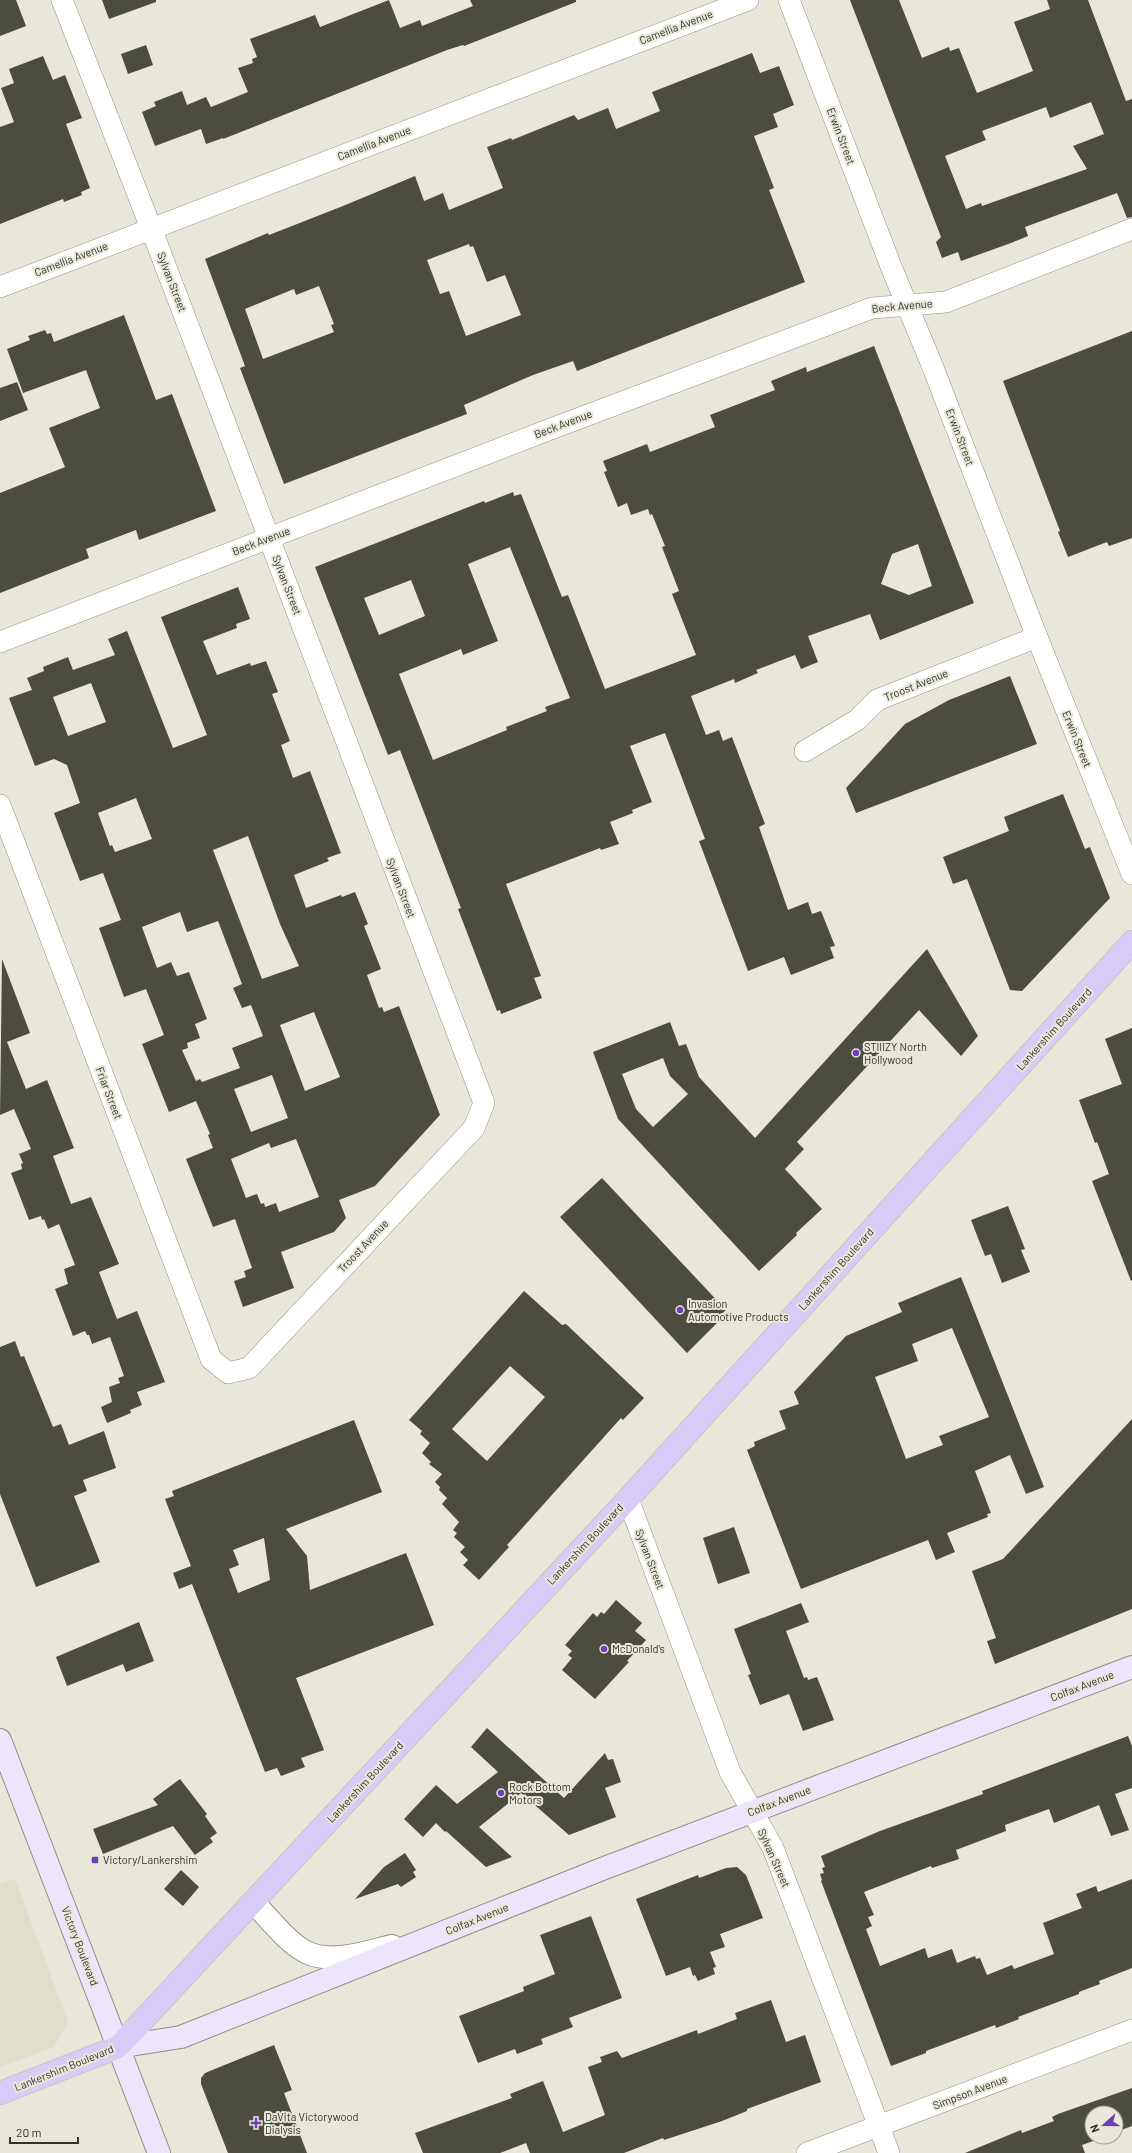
<svg xmlns="http://www.w3.org/2000/svg" width="1132" height="2153" viewBox="0 0 1132 2153" font-family="Barlow,sans-serif">
	<style>
		.built { fill: #e0dfc9 }
		.building { fill: #4d4c40; fill-rule: evenodd }
		.lines { fill: none; stroke-linecap: round; stroke-linejoin: round }
		.minor-casing { stroke: #929184; stroke-width: 22 }
		.tertiary-casing { stroke: #929184; stroke-width: 24 }
		.secondary-casing { stroke: #929184; stroke-width: 24 }
		.primary-casing { stroke: #c6c6c4; stroke-width: 24 }
		.minor { stroke: #fff; stroke-width: 21 }
		.tertiary { stroke: #fff; stroke-width: 22 }
		.secondary { stroke: #ece5fb; stroke-width: 22 }
		.primary { stroke: #d9cbf7; stroke-width: 22 }
		.poi-dot { fill: #6f3eb5; stroke: #e8e7d9; stroke-width: 1.5 }
		.labels { text-anchor: middle; stroke-width: 4; stroke-linejoin: round; paint-order: stroke }
		.street-label { font-size: 11px; fill: #32322c; stroke: #e8e7d9 }
		.poi-label { font-size: 11px; fill: #32322c; stroke: #e8e7d9; text-anchor: start }
	</style>
	<rect width="100%" height="100%" fill="#e8e7d9"/>
	<path class="built" d="M 15,1879 L 68,2022 L 54,2047 L 0,2067 L 0,1884 Z"/>
	<g class="building">
		<path d="M 0,0 L 16,0 L 26,26 L 0,36 Z"/>
		<path d="M 102,0 L 156,0 L 156,2 L 109,19 Z"/>
		<path d="M 389,0 L 400,28 L 420,20 L 422,26 L 473,6 L 470,0 L 576,0 L 576,2 L 464,46 L 463,45 L 447,50 L 223,139 L 223,138 L 206,144 L 201,129 L 155,146 L 142,112 L 156,106 L 154,102 L 182,91 L 187,105 L 206,97 L 211,107 L 248,92 L 238,68 L 253,63 L 252,59 L 257,57 L 250,39 L 315,15 L 320,27 Z"/>
		<path d="M 850,0 L 899,0 L 922,58 L 949,47 L 950,51 L 959,48 L 977,93 L 1033,71 L 1014,22 L 1050,9 L 1047,0 L 1088,0 L 1126,101 L 1132,99 L 1132,217 L 1127,218 L 1117,193 L 1025,227 L 1028,236 L 1011,243 L 961,261 L 958,252 L 942,258 L 936,242 L 941,237 ZM 1091,102 L 1104,134 L 1073,146 L 1087,169 L 982,206 L 981,203 L 966,209 L 945,156 L 986,140 L 982,131 L 1046,107 L 1050,118 Z"/>
		<path d="M 146,45 L 153,65 L 128,74 L 121,54 Z"/>
		<path d="M 752,53 L 760,73 L 779,66 L 794,105 L 773,114 L 778,127 L 754,136 L 774,188 L 769,190 L 805,282 L 577,371 L 573,361 L 533,375 L 464,405 L 467,414 L 284,484 L 240,368 L 245,366 L 205,259 L 268,233 L 269,235 L 343,206 L 415,176 L 424,201 L 443,193 L 449,210 L 503,188 L 487,147 L 511,138 L 512,140 L 574,115 L 578,120 L 608,108 L 616,129 L 660,111 L 652,92 ZM 469,244 L 470,247 L 473,246 L 487,282 L 505,275 L 521,315 L 466,336 L 449,291 L 440,294 L 427,260 ZM 319,286 L 334,324 L 331,325 L 334,332 L 263,359 L 245,309 L 294,289 L 296,295 Z"/>
		<path d="M 43,56 L 53,80 L 65,75 L 82,118 L 66,124 L 90,188 L 81,192 L 82,195 L 64,202 L 63,199 L 0,224 L 0,127 L 14,122 L 1,88 L 14,83 L 9,69 Z"/>
		<path d="M 124,315 L 156,400 L 172,394 L 216,511 L 139,540 L 136,530 L 86,549 L 89,558 L 0,593 L 0,493 L 65,467 L 49,428 L 100,408 L 86,370 L 23,393 L 7,349 L 30,340 L 28,336 L 45,330 L 47,334 L 51,333 L 54,342 Z"/>
		<path d="M 1132,331 L 1132,538 L 1109,546 L 1107,542 L 1068,557 L 1058,532 L 1060,531 L 1003,381 Z"/>
		<path d="M 874,346 L 974,603 L 880,640 L 870,614 L 808,636 L 818,662 L 801,669 L 795,655 L 756,670 L 758,673 L 735,683 L 734,679 L 691,696 L 706,735 L 719,730 L 723,741 L 732,737 L 765,824 L 759,827 L 788,910 L 808,902 L 812,914 L 821,911 L 835,946 L 830,947 L 834,958 L 791,975 L 784,957 L 748,971 L 699,841 L 705,839 L 665,733 L 630,746 L 652,802 L 632,810 L 633,813 L 610,822 L 619,844 L 601,850 L 600,848 L 506,884 L 541,976 L 534,978 L 542,998 L 501,1014 L 500,1010 L 497,1011 L 458,909 L 461,908 L 400,750 L 388,755 L 315,567 L 484,501 L 485,503 L 513,492 L 514,496 L 521,494 L 562,597 L 568,595 L 605,689 L 696,655 L 672,594 L 679,591 L 662,547 L 665,546 L 652,514 L 650,515 L 648,509 L 631,515 L 627,503 L 618,507 L 604,472 L 607,471 L 603,461 L 647,444 L 650,452 L 715,427 L 710,415 L 775,390 L 771,381 L 806,367 L 807,372 ZM 918,544 L 932,586 L 909,595 L 881,584 L 892,554 ZM 510,547 L 570,698 L 545,707 L 547,711 L 506,727 L 507,730 L 433,760 L 399,674 L 461,649 L 463,655 L 498,641 L 468,564 ZM 411,580 L 425,616 L 379,635 L 364,598 Z"/>
		<path d="M 17,382 L 28,410 L 0,421 L 0,388 Z"/>
		<path d="M 238,587 L 250,619 L 236,624 L 237,628 L 203,641 L 217,675 L 250,663 L 251,666 L 266,661 L 278,692 L 272,694 L 290,741 L 281,745 L 293,778 L 310,771 L 341,853 L 327,858 L 329,861 L 294,875 L 306,908 L 341,895 L 342,897 L 355,892 L 368,924 L 364,926 L 381,969 L 367,975 L 379,1008 L 382,1007 L 384,1012 L 399,1006 L 440,1115 L 375,1186 L 339,1200 L 346,1218 L 334,1232 L 281,1252 L 294,1288 L 243,1307 L 234,1281 L 246,1277 L 244,1271 L 252,1268 L 235,1219 L 213,1227 L 186,1159 L 213,1148 L 208,1135 L 210,1134 L 196,1101 L 169,1112 L 142,1044 L 164,1035 L 146,989 L 124,997 L 99,928 L 121,920 L 108,886 L 103,873 L 80,881 L 54,813 L 80,803 L 67,765 L 54,759 L 35,766 L 9,698 L 32,690 L 27,678 L 44,671 L 43,667 L 68,657 L 73,670 L 115,655 L 108,639 L 127,631 L 173,748 L 207,735 L 161,617 ZM 91,683 L 106,722 L 68,736 L 53,697 ZM 136,798 L 152,839 L 115,852 L 112,845 L 110,846 L 98,813 ZM 248,836 L 280,924 L 299,966 L 262,979 L 213,850 ZM 180,912 L 187,932 L 218,921 L 242,984 L 233,988 L 242,1008 L 251,1005 L 263,1036 L 232,1048 L 240,1068 L 202,1082 L 200,1079 L 196,1081 L 182,1050 L 188,1048 L 187,1043 L 200,1038 L 195,1024 L 207,1019 L 189,972 L 177,976 L 171,962 L 157,968 L 142,927 ZM 314,1012 L 340,1077 L 305,1091 L 280,1025 ZM 272,1075 L 288,1118 L 251,1132 L 234,1089 ZM 296,1139 L 319,1197 L 279,1212 L 276,1203 L 265,1207 L 264,1203 L 261,1204 L 257,1194 L 246,1198 L 231,1159 L 269,1143 L 271,1148 Z"/>
		<path d="M 1010,676 L 1037,744 L 856,813 L 846,788 L 905,724 L 949,700 Z"/>
		<path d="M 1063,794 L 1085,849 L 1090,847 L 1110,898 L 1022,991 L 1010,990 L 967,879 L 953,884 L 943,857 L 1009,831 L 1004,817 Z"/>
		<path d="M 927,949 L 978,1036 L 961,1056 L 919,1010 L 797,1142 L 804,1149 L 785,1169 L 822,1209 L 796,1233 L 797,1235 L 759,1271 L 618,1119 L 593,1052 L 670,1022 L 679,1046 L 686,1044 L 699,1077 L 755,1138 ZM 663,1058 L 670,1076 L 688,1094 L 653,1127 L 636,1109 L 622,1074 Z"/>
		<path d="M 2,959 L 30,1033 L 7,1042 L 26,1089 L 47,1080 L 74,1148 L 53,1156 L 71,1204 L 91,1197 L 119,1264 L 99,1272 L 117,1319 L 137,1311 L 165,1382 L 137,1392 L 142,1405 L 130,1410 L 131,1413 L 107,1423 L 101,1407 L 112,1402 L 109,1387 L 120,1383 L 118,1378 L 124,1376 L 110,1337 L 92,1344 L 89,1335 L 87,1335 L 85,1331 L 73,1336 L 55,1289 L 68,1284 L 64,1269 L 75,1265 L 59,1224 L 48,1229 L 44,1219 L 42,1220 L 41,1216 L 29,1220 L 11,1173 L 22,1169 L 21,1164 L 23,1163 L 19,1154 L 31,1149 L 14,1109 L 0,1115 Z"/>
		<path d="M 1132,1028 L 1132,1280 L 1131,1281 L 1092,1181 L 1109,1174 L 1097,1142 L 1095,1143 L 1079,1100 L 1122,1084 L 1105,1039 Z"/>
		<path d="M 602,1178 L 726,1310 L 715,1320 L 718,1322 L 687,1353 L 560,1217 Z"/>
		<path d="M 1008,1206 L 1025,1249 L 1021,1250 L 1030,1272 L 1002,1283 L 991,1254 L 985,1256 L 971,1220 Z"/>
		<path d="M 961,1277 L 1044,1487 L 1026,1494 L 1010,1455 L 975,1471 L 991,1513 L 987,1514 L 988,1517 L 947,1533 L 955,1552 L 936,1560 L 928,1540 L 801,1589 L 747,1450 L 755,1446 L 754,1442 L 786,1429 L 779,1411 L 799,1404 L 794,1392 L 846,1336 L 902,1312 L 898,1303 ZM 952,1328 L 989,1417 L 939,1436 L 943,1445 L 906,1459 L 875,1377 L 918,1361 L 912,1344 Z"/>
		<path d="M 524,1291 L 562,1325 L 566,1324 L 644,1398 L 623,1420 L 621,1418 L 507,1545 L 509,1547 L 479,1580 L 463,1565 L 468,1560 L 460,1552 L 465,1547 L 454,1537 L 457,1533 L 453,1530 L 459,1522 L 442,1504 L 447,1498 L 439,1490 L 440,1487 L 435,1482 L 442,1474 L 429,1464 L 431,1462 L 422,1453 L 430,1443 L 420,1434 L 422,1431 L 409,1420 ZM 510,1366 L 545,1397 L 487,1461 L 452,1429 Z"/>
		<path d="M 15,1341 L 21,1357 L 24,1356 L 53,1427 L 61,1424 L 69,1445 L 104,1431 L 116,1468 L 83,1480 L 87,1491 L 74,1496 L 100,1562 L 36,1587 L 0,1494 L 0,1347 Z"/>
		<path d="M 1132,1419 L 1132,1609 L 995,1664 L 987,1641 L 996,1638 L 972,1571 L 1003,1559 Z"/>
		<path d="M 354,1420 L 382,1492 L 286,1529 L 307,1556 L 310,1590 L 406,1553 L 434,1625 L 296,1678 L 324,1750 L 301,1758 L 305,1767 L 281,1776 L 277,1768 L 265,1772 L 192,1584 L 179,1589 L 173,1573 L 191,1566 L 165,1499 L 174,1496 L 172,1491 ZM 264,1538 L 270,1580 L 238,1593 L 229,1569 L 239,1565 L 233,1550 Z"/>
		<path d="M 734,1527 L 750,1573 L 718,1584 L 703,1538 Z"/>
		<path d="M 616,1600 L 642,1623 L 635,1631 L 646,1640 L 627,1661 L 629,1662 L 595,1699 L 562,1670 L 572,1658 L 568,1655 L 572,1651 L 565,1645 L 593,1613 L 597,1617 L 601,1612 L 604,1614 Z"/>
		<path d="M 801,1603 L 809,1622 L 786,1631 L 804,1678 L 807,1677 L 808,1680 L 817,1677 L 834,1720 L 803,1731 L 789,1694 L 760,1705 L 748,1675 L 751,1674 L 734,1629 Z"/>
		<path d="M 139,1622 L 154,1661 L 126,1672 L 123,1664 L 67,1686 L 56,1657 Z"/>
		<path d="M 487,1728 L 564,1798 L 605,1753 L 608,1760 L 613,1759 L 621,1782 L 605,1788 L 616,1817 L 569,1835 L 521,1793 L 479,1827 L 512,1857 L 486,1867 L 446,1831 L 445,1832 L 436,1823 L 423,1837 L 404,1819 L 436,1785 L 457,1804 L 498,1772 L 471,1747 Z"/>
		<path d="M 1128,1736 L 1132,1746 L 1132,1788 L 1115,1794 L 1129,1830 L 1111,1836 L 1099,1805 L 1054,1823 L 1049,1809 L 1005,1825 L 1006,1831 L 956,1850 L 959,1859 L 932,1868 L 931,1866 L 864,1892 L 874,1915 L 868,1917 L 872,1926 L 866,1929 L 880,1966 L 925,1948 L 928,1958 L 952,1949 L 957,1963 L 975,1956 L 976,1959 L 980,1958 L 987,1975 L 1012,1965 L 1014,1969 L 1054,1954 L 1043,1923 L 1082,1908 L 1076,1894 L 1096,1886 L 1098,1892 L 1132,1879 L 1132,1968 L 1099,1981 L 1100,1984 L 1079,1992 L 1079,1994 L 1018,2017 L 1019,2019 L 996,2028 L 995,2025 L 926,2051 L 926,2053 L 891,2066 L 821,1881 L 822,1880 L 820,1874 L 824,1873 L 822,1868 L 825,1867 L 821,1856 L 880,1831 L 983,1794 L 982,1791 Z"/>
		<path d="M 180,1779 L 207,1814 L 205,1816 L 217,1833 L 210,1838 L 213,1842 L 195,1855 L 173,1826 L 103,1854 L 93,1829 L 158,1805 L 153,1799 Z"/>
		<path d="M 405,1853 L 416,1870 L 413,1872 L 416,1877 L 401,1887 L 398,1884 L 355,1899 L 384,1867 Z"/>
		<path d="M 737,1867 L 746,1875 L 763,1918 L 720,1934 L 725,1947 L 710,1952 L 716,1967 L 713,1968 L 715,1974 L 698,1981 L 695,1975 L 693,1976 L 690,1967 L 666,1976 L 636,1899 L 698,1875 L 699,1878 L 726,1868 Z"/>
		<path d="M 181,1870 L 199,1887 L 183,1906 L 164,1889 Z"/>
		<path d="M 591,1916 L 622,1998 L 569,2018 L 573,2027 L 541,2039 L 543,2044 L 517,2054 L 515,2049 L 478,2063 L 459,2016 L 524,1991 L 523,1987 L 555,1974 L 540,1935 Z"/>
		<path d="M 771,2000 L 786,2042 L 805,2035 L 821,2082 L 747,2109 L 747,2111 L 722,2121 L 664,2140 L 663,2138 L 624,2153 L 530,2153 L 526,2143 L 500,2153 L 423,2153 L 415,2133 L 512,2098 L 510,2094 L 543,2081 L 563,2132 L 605,2115 L 588,2067 L 602,2062 L 600,2057 L 617,2051 L 622,2058 L 697,2030 L 698,2034 L 737,2019 L 735,2013 Z"/>
		<path d="M 274,2045 L 292,2090 L 284,2093 L 307,2153 L 228,2153 L 201,2084 L 201,2078 L 205,2073 Z"/>
		<path d="M 1132,2088 L 1132,2126 L 1116,2132 L 1116,2113 L 1092,2113 L 1092,2137 L 1104,2137 L 1082,2145 L 1085,2153 L 965,2153 L 1021,2130 L 1022,2133 L 1054,2121 L 1052,2117 L 1058,2114 Z"/>
	</g>
	<g class="lines">
		<g class="minor-casing">
			<g id="minor">
				<path d="M 789,0 L 892,269 L 932,365 L 1037,637 L 1132,874"/>
				<path d="M 0,287 L 748,0"/>
				<path d="M 0,642 L 548,430 L 872,308 L 946,302 L 1132,229"/>
				<path d="M 805,751 L 857,720 L 877,700 L 1037,637"/>
				<path d="M 0,805 L 211,1359 L 228,1373 L 249,1368 L 474,1128 L 484,1103 L 151,228 L 62,0"/>
				<path d="M 628,1499 L 730,1772 L 773,1848 L 889,2153"/>
				<path d="M 807,2153 L 1132,2030"/>
			</g>
		</g>
		<g class="tertiary-casing">
			<path id="tertiary" d="M 254,1903 C 268,1917 289,1945 308,1953 C 333,1964 367,1952 392,1946"/>
		</g>
		<g class="secondary-casing">
			<g id="secondary">
				<path d="M 0,1740 L 159,2153"/>
				<path d="M 118,2047 L 181,2037 L 602,1869 L 1132,1667"/>
			</g>
		</g>
		<g class="primary-casing">
			<path id="primary" d="M 0,2093 L 118,2047 L 628,1499 L 1132,942"/>
		</g>
		<use href="#minor" class="minor"/>
		<use href="#tertiary" class="tertiary"/>
		<use href="#secondary" class="secondary"/>
		<use href="#primary" class="primary"/>
	</g>
	<g class="poi-dot">
		<circle cx="856" cy="1053" r="4"/>
		<circle cx="680" cy="1310" r="4"/>
		<circle cx="604" cy="1649" r="4"/>
		<circle cx="501" cy="1793" r="4"/>
		<rect x="91" y="1856" width="8" height="8" rx="2"/>
		<path d="M254 2117h4v4h4v4h-4v4h-4v-4h-4v-4h4z"/>
	</g>
	<g class="labels">
		<g class="street-label">
			<text transform="translate(676 27) rotate(-21)" y="4">Camellia Avenue</text>
			<text transform="translate(841 136) rotate(69)" y="4">Erwin Street</text>
			<text transform="translate(374 143) rotate(-21)" y="4">Camellia Avenue</text>
			<text transform="translate(71 259) rotate(-21)" y="4">Camellia Avenue</text>
			<text transform="translate(172 282) rotate(69)" y="4">Sylvan Street</text>
			<text transform="translate(902 306) rotate(-5)" y="4">Beck Avenue</text>
			<text transform="translate(563 424) rotate(-21)" y="4">Beck Avenue</text>
			<text transform="translate(960 437) rotate(69)" y="4">Erwin Street</text>
			<text transform="translate(261 541) rotate(-21)" y="4">Beck Avenue</text>
			<text transform="translate(287 585) rotate(69)" y="4">Sylvan Street</text>
			<text transform="translate(916 685) rotate(-22)" y="4">Troost Avenue</text>
			<text transform="translate(1077 739) rotate(68)" y="4">Erwin Street</text>
			<text transform="translate(401 888) rotate(69)" y="4">Sylvan Street</text>
			<text transform="translate(1054 1029) rotate(-48)" y="4">Lankershim Boulevard</text>
			<text transform="translate(109 1093) rotate(69)" y="4">Friar Street</text>
			<text transform="translate(363 1246) rotate(-47)" y="4">Troost Avenue</text>
			<text transform="translate(836 1269) rotate(-48)" y="4">Lankershim Boulevard</text>
			<text transform="translate(585 1544) rotate(-47)" y="4">Lankershim Boulevard</text>
			<text transform="translate(650 1559) rotate(69)" y="4">Sylvan Street</text>
			<text transform="translate(1082 1686) rotate(-21)" y="4">Colfax Avenue</text>
			<text transform="translate(365 1782) rotate(-47)" y="4">Lankershim Boulevard</text>
			<text transform="translate(779 1801) rotate(-21)" y="4">Colfax Avenue</text>
			<text transform="translate(774 1858) rotate(66)" y="4">Sylvan Street</text>
			<text transform="translate(477 1919) rotate(-22)" y="4">Colfax Avenue</text>
			<text transform="translate(80 1946) rotate(69)" y="4">Victory Boulevard</text>
			<text transform="translate(64 2068) rotate(-22)" y="4">Lankershim Boulevard</text>
			<text transform="translate(970 2092) rotate(-21)" y="4">Simpson Avenue</text>
		</g>
		<g class="poi-label">
			<text x="864" y="1051">STIIIZY North<tspan x="864" dy="13">Hollywood</tspan></text>
			<text x="688" y="1308">Invasion<tspan x="688" dy="13">Automotive Products</tspan></text>
			<text x="612" y="1653">McDonald's</text>
			<text x="509" y="1791">Rock Bottom<tspan x="509" dy="13">Motors</tspan></text>
			<text x="103" y="1864">Victory/Lankershim</text>
			<text x="265" y="2121">DaVita Victorywood<tspan x="265" dy="13">Dialysis</tspan></text>
		</g>
	</g>
	<g transform="translate(1104 2125) rotate(249)"><circle r="19" fill="#e8e7d9" stroke="#9f9f94"/>
	<path d="M0-3L7 15L0 10L-7 15Z" fill="#6f3eb5"/>
	<text y="-6" font-size="11" font-weight="bold" text-anchor="middle" fill="#32322c">N</text>
	</g>
	<path d="M10 2137v6h68v-6" fill="none" stroke="#32322c" stroke-width="2"/>
	<text x="16" y="2137" font-size="12" fill="#32322c" stroke="#e8e7d9" stroke-width="3" paint-order="stroke">20 m</text>
</svg>
